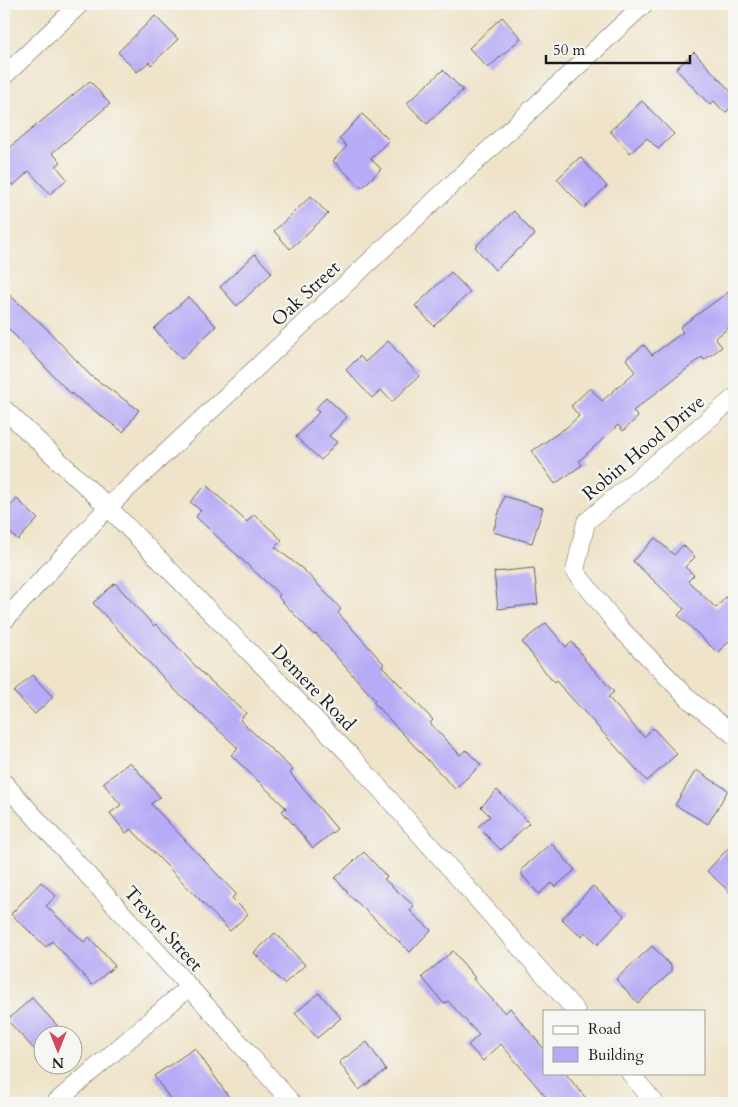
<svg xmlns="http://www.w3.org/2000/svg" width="738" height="1107" viewBox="0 0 738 1107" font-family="Cardo,serif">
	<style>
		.building { fill: #b7aaf6 }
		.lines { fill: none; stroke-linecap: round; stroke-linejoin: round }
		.street-casing { stroke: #666259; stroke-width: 19 }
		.street { stroke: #fff; stroke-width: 18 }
		.labels { text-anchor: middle; stroke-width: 4.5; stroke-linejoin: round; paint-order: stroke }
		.street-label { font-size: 19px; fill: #1c1c1c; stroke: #f6f6f2 }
	</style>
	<rect width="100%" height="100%" fill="#f6f6f2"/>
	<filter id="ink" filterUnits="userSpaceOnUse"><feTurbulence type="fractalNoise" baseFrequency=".02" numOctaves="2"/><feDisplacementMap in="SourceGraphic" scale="10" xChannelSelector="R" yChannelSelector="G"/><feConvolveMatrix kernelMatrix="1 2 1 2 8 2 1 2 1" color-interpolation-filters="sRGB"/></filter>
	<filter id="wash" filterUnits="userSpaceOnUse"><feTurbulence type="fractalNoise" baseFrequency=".0096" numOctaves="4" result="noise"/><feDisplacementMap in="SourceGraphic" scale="20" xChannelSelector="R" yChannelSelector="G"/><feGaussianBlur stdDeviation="1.12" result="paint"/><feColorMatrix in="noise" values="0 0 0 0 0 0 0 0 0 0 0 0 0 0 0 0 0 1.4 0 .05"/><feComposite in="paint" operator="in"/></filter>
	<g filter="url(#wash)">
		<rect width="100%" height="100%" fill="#efe4c9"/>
		<g id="blocks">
			<g class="building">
				<path d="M 155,16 L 178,39 L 151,65 L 149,62 L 137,72 L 118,52 Z"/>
				<path d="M 502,17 L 521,38 L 488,68 L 469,48 Z"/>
				<path d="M 694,52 L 734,95 L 734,105 L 725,113 L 714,101 L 710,105 L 676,69 Z"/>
				<path d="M 443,70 L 463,90 L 427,124 L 407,103 Z"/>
				<path d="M 90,81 L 110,104 L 52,153 L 61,162 L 56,166 L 67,179 L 50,194 L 29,171 L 13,186 L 4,176 L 4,152 Z"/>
				<path d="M 642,101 L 674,134 L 658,149 L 647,138 L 630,153 L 610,131 Z"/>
				<path d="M 362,114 L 389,140 L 371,159 L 381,169 L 362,188 L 333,161 L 347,146 L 339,139 Z"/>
				<path d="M 580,157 L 607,186 L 584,208 L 557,179 Z"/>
				<path d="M 311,196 L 328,214 L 290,249 L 274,231 Z"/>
				<path d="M 514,211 L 535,235 L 495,270 L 475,247 Z"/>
				<path d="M 255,254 L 272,273 L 237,306 L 220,287 Z"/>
				<path d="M 451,272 L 470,292 L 434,326 L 415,306 Z"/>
				<path d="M 734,288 L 734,324 L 715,338 L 722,347 L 704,360 L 702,357 L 633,411 L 638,417 L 623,431 L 618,425 L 579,461 L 582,465 L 555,484 L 532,451 L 567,427 L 579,416 L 571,406 L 590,388 L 602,401 L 635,372 L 626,359 L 644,345 L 652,355 L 683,332 L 680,327 Z"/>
				<path d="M 4,290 L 46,328 L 91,376 L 139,410 L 123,432 L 68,391 L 4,324 Z"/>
				<path d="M 188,297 L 216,326 L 182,359 L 154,329 Z"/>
				<path d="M 388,341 L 419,376 L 392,402 L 381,390 L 372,398 L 346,370 L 360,356 L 365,362 Z"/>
				<path d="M 326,397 L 347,417 L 329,436 L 337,442 L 321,460 L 296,437 L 319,412 L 315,409 Z"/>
				<path d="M 206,485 L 247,522 L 254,514 L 282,540 L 275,547 L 305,571 L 341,609 L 338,613 L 384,664 L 382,666 L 433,720 L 430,723 L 460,755 L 466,750 L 481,765 L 455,789 L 373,702 L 375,700 L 316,634 L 314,635 L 278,597 L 280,595 L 196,517 L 201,511 L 190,502 Z"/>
				<path d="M 504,496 L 543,508 L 532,543 L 493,532 Z"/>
				<path d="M 17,499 L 38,519 L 18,540 L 4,527 L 4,513 Z"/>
				<path d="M 655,538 L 674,555 L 683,545 L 695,557 L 685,567 L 694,575 L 688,581 L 716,608 L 734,588 L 734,636 L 718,653 L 678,615 L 684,609 L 633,561 Z"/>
				<path d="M 534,568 L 538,604 L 498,609 L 494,572 Z"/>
				<path d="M 115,583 L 154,626 L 156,624 L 201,672 L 246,713 L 240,720 L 293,770 L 290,773 L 337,829 L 313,848 L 282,811 L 286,808 L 231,755 L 238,748 L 175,690 L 93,603 Z"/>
				<path d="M 546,623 L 566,647 L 572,642 L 585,658 L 584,659 L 614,692 L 608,697 L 644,737 L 653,728 L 677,754 L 647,781 L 556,681 L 554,683 L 522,642 Z"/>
				<path d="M 32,675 L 53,697 L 35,714 L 14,692 Z"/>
				<path d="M 130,762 L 160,797 L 151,804 L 236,894 L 232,898 L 248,914 L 230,931 L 131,829 L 126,833 L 110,813 L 121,805 L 103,783 Z"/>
				<path d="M 696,770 L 728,790 L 708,824 L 675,805 Z"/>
				<path d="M 497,790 L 529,823 L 501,850 L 478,827 L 490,816 L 481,807 Z"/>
				<path d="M 734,842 L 734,896 L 707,871 Z"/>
				<path d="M 551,843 L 575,870 L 555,887 L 551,883 L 539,894 L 522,875 L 522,869 Z"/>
				<path d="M 364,852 L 387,877 L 384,879 L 414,906 L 410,911 L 431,930 L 410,952 L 347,893 L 348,892 L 335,878 Z"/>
				<path d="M 41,882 L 56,896 L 46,906 L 84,942 L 89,937 L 115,966 L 92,985 L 52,941 L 46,947 L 11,914 Z"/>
				<path d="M 593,886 L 625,916 L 598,944 L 585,932 L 581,937 L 562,919 Z"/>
				<path d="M 275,933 L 305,965 L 284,984 L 254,953 Z"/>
				<path d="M 652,946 L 671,966 L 671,972 L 638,1003 L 616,979 Z"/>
				<path d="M 453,951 L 475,978 L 473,979 L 505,1013 L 510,1008 L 544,1049 L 544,1073 L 565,1073 L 590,1103 L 551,1103 L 501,1044 L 483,1061 L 468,1045 L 479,1035 L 448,1001 L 444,1004 L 422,977 Z"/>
				<path d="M 319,993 L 341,1018 L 317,1038 L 295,1013 Z"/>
				<path d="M 32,998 L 65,1034 L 42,1034 L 42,1043 L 35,1050 L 7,1020 Z"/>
				<path d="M 367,1042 L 386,1070 L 359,1090 L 339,1062 Z"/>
				<path d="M 195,1048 L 233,1103 L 173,1103 L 154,1076 Z"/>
			</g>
		</g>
	</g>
	<g filter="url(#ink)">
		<use href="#blocks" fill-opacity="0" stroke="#666259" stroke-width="1"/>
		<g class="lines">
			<g class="street-casing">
				<g id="street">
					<path d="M 4,76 L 80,4"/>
					<path d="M 734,398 L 586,522 L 575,571 L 618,626 L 691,701 L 734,735"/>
					<path d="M 4,409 L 108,507 L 350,755 L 576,1011"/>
					<path d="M 4,621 L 108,507 L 644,4"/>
					<path d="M 4,783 L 221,1022 L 292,1103"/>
					<path d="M 630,1073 L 655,1103"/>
					<path d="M 55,1103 L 189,987"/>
				</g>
			</g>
			<use href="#street" class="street"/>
		</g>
	</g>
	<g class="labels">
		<g class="street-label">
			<text transform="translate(305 293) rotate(-43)" y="7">Oak Street</text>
			<text transform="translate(643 447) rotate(-40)" y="7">Robin Hood Drive</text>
			<text transform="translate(314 687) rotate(46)" y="7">Demere Road</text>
			<text transform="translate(164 928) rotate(48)" y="7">Trevor Street</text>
		</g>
	</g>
	<rect width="738" height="1107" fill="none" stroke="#f6f6f2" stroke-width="20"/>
	<rect x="543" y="1010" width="162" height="65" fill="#f6f6f2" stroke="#9f9f9c"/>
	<rect x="553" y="1026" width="25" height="8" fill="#ffffff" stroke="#9f9f9c"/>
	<text x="588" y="1034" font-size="15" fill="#1c1c1c">Road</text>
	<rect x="553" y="1047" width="25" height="15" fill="#b7aaf6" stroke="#9f9f9c"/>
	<text x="588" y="1060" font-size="15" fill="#1c1c1c">Building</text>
	<g transform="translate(58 1050) rotate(180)"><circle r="24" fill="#f6f6f2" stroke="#9f9f9c"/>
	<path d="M0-4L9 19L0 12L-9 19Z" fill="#d1495b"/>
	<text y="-8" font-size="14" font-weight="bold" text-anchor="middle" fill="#1c1c1c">N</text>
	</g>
	<path d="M546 55v8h144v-8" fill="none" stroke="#1c1c1c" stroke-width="2.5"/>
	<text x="553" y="55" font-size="15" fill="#1c1c1c" stroke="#f6f6f2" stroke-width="4" paint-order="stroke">50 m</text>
</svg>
